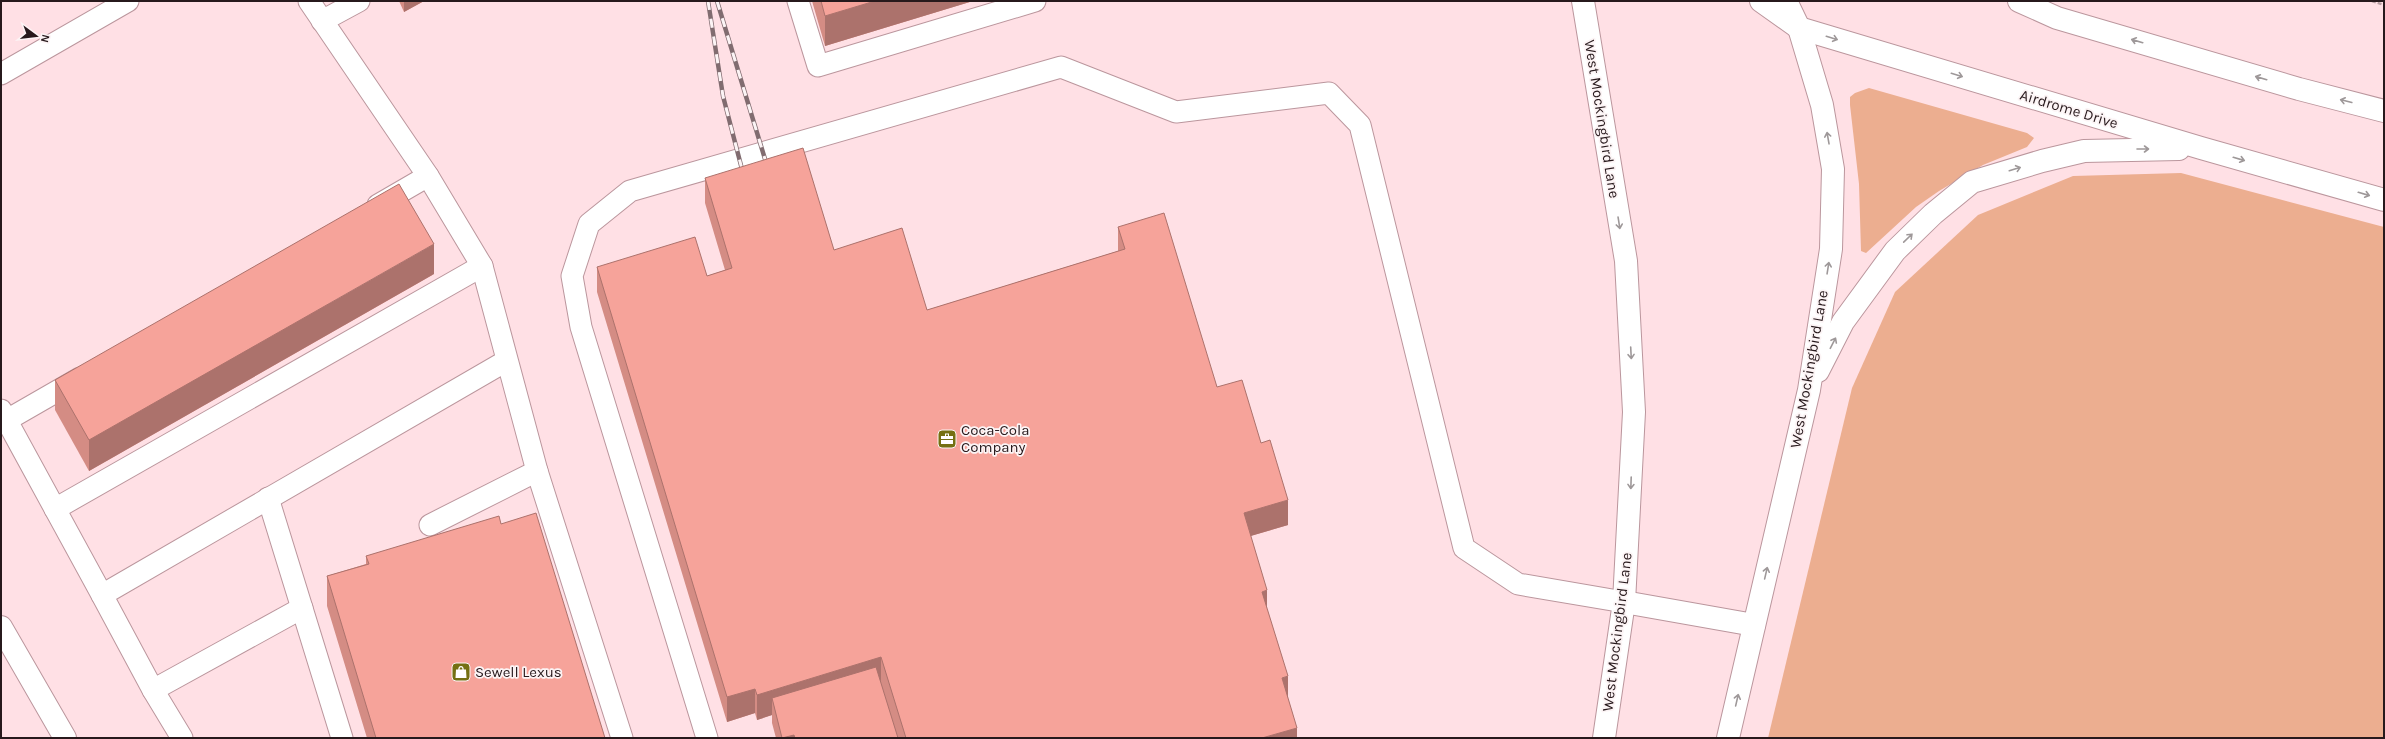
<svg xmlns="http://www.w3.org/2000/svg" width="2385" height="739" viewBox="0 0 2385 739" font-family="Karla,sans-serif">
	<style>
		.green { fill: #ecae90 }
		.lines { fill: none; stroke-linecap: round; stroke-linejoin: round }
		.service-casing { stroke: #bb969d; stroke-width: 23 }
		.tertiary-casing { stroke: #bb969d; stroke-width: 24 }
		.secondary-casing { stroke: #bb969d; stroke-width: 24 }
		.path { stroke: #b69da1; stroke-width: 2.5; stroke-dasharray: 4 2; stroke-linecap: butt }
		.service { stroke: #fff; stroke-width: 21 }
		.tertiary { stroke: #fff; stroke-width: 22 }
		.secondary { stroke: #fff; stroke-width: 22 }
		.rail-casing { stroke: #816c70; stroke-width: 4.5 }
		.rail { stroke: #fcf4f5; stroke-width: 3; stroke-dasharray: 9; stroke-linecap: butt }
		.wall { fill: #d48c84 }
		.shaded-wall { fill: #ac726c }
		.building { fill: #f6a39a; stroke: #ac726c }
		.oneway { stroke: #9e9899 }
		.labels { text-anchor: middle; stroke-width: 3.5; stroke-linejoin: round; paint-order: stroke }
		.street-label { font-size: 15px; fill: #27191c; stroke: #fcf4f5 }
		.poi-label { font-size: 15px; fill: #27191c; stroke: #fcf4f5; text-anchor: start }
	</style>
	<rect width="100%" height="100%" fill="#ffe0e5"/>
	<g class="green">
		<path d="M 1869,88 L 2027,133 L 2034,138 L 2027,147 L 1983,165 L 1939,191 L 1916,207 L 1866,253 L 1861,251 L 1859,184 L 1850,105 L 1850,97 L 1855,93 Z"/>
		<path d="M 2181,173 L 2384,227 L 2384,738 L 1768,738 L 1852,388 L 1895,292 L 1978,215 L 2073,176 Z"/>
	</g>
	<g class="lines">
		<g class="service-casing">
			<g id="service">
				<path d="M 309,1 L 428,176 L 482,266 L 537,471 L 622,738"/>
				<path d="M 798,1 L 818,66 L 1035,1"/>
				<path d="M 322,21 L 359,1"/>
				<path d="M 1,74 L 128,1"/>
				<path d="M 378,205 L 428,176"/>
				<path d="M 1,410 L 102,595"/>
				<path d="M 7,420 L 80,378"/>
				<path d="M 268,498 L 342,738"/>
				<path d="M 55,509 L 482,266"/>
				<path d="M 430,525 L 537,471"/>
				<path d="M 153,690 L 102,595 L 506,361"/>
				<path d="M 182,738 L 153,690 L 302,608"/>
				<path d="M 707,738 L 581,327 L 572,276 L 589,224 L 630,191 L 1061,67 L 1176,112 L 1329,93 L 1360,125 L 1464,548 L 1518,584 L 1624,602"/>
			</g>
		</g>
		<g class="tertiary-casing">
			<path id="tertiary" d="M 1,627 L 65,738"/>
		</g>
		<g class="secondary-casing">
			<g id="secondary">
				<path d="M 1583,1 L 1626,261 L 1634,412 L 1624,602 L 1604,738"/>
				<path d="M 1761,1 L 1799,28 L 2201,148 L 2384,200"/>
				<path d="M 2019,1 L 2057,18 L 2299,89 L 2384,111"/>
				<path d="M 1818,371 L 1843,322 L 1895,251 L 1933,214 L 1972,182 L 2042,161 L 2084,151 L 2179,149"/>
				<path d="M 1624,602 L 1754,625"/>
				<path d="M 1728,738 L 1809,390 L 1831,249 L 1833,169 L 1822,105 L 1799,28 L 1786,1"/>
			</g>
		</g>
		<path class="path" d="M 2372,1 L 2384,5"/>
		<use href="#service" class="service"/>
		<use href="#tertiary" class="tertiary"/>
		<use href="#secondary" class="secondary"/>
		<g class="rail-casing">
			<g id="rail">
				<path d="M 708,1 L 723,96 L 744,177"/>
				<path d="M 717,1 L 768,169"/>
			</g>
		</g>
		<use href="#rail" class="rail"/>
	</g>
	<g class="wall">
		<path d="M 399,1 L 424,1 L 404,12 Z"/>
		<path d="M 812,1 L 973,1 L 825,46 Z"/>
		<path d="M 705,178 L 834,250 L 927,310 L 1118,251 L 1118,227 L 1217,387 L 1261,443 L 1288,525 L 1250,536 L 1297,738 L 898,738 L 881,681 L 898,738 L 776,738 L 772,723 L 772,715 L 757,720 L 755,713 L 727,722 L 597,292 L 597,267 L 707,276 L 725,270 L 705,203 Z"/>
		<path d="M 434,274 L 89,471 L 55,410 L 55,380 Z"/>
		<path d="M 501,524 L 605,738 L 367,738 L 327,606 L 327,576 L 366,564 L 366,556 Z"/>
	</g>
	<g class="shaded-wall">
		<path d="M 404,1 L 424,1 L 404,12 Z"/>
		<path d="M 875,1 L 973,1 L 825,46 L 825,16 Z"/>
		<path d="M 434,244 L 434,274 L 89,471 L 89,440 Z"/>
		<path d="M 1288,500 L 1288,525 L 1244,538 L 1244,513 Z"/>
		<path d="M 1267,590 L 1267,615 L 1262,592 Z"/>
		<path d="M 881,657 L 881,681 L 776,714 L 772,698 L 772,715 L 757,720 L 757,695 Z"/>
		<path d="M 1288,676 L 1288,701 L 1282,678 Z"/>
		<path d="M 755,689 L 755,713 L 727,722 L 727,697 Z"/>
		<path d="M 1297,728 L 1297,738 L 1262,738 Z"/>
		<path d="M 794,735 L 794,738 L 784,738 Z"/>
	</g>
	<g class="building">
		<path d="M 821,1 L 875,1 L 825,16 Z"/>
		<path d="M 803,148 L 834,250 L 902,228 L 927,310 L 1125,249 L 1118,227 L 1164,213 L 1217,387 L 1242,380 L 1261,443 L 1270,440 L 1288,500 L 1244,513 L 1267,590 L 1262,592 L 1288,676 L 1282,678 L 1297,728 L 1262,738 L 906,738 L 881,657 L 757,695 L 755,689 L 727,697 L 597,267 L 695,237 L 707,276 L 732,268 L 705,178 Z"/>
		<path d="M 399,184 L 434,244 L 89,440 L 55,380 Z"/>
		<path d="M 536,513 L 605,738 L 376,738 L 327,576 L 369,564 L 366,556 L 499,516 L 501,524 Z"/>
		<path d="M 876,667 L 898,738 L 795,738 L 794,735 L 782,738 L 772,698 Z"/>
	</g>
	<defs><path id="oneway-shaft" d="M-6 0H5M1.5-3L5.5 0L1.5 3" fill="none" stroke-width="1.6" stroke-linecap="round" stroke-linejoin="round"/></defs>
	<g class="oneway">
		<use href="#oneway-shaft" transform="translate(1832 38) rotate(17)"/>
		<use href="#oneway-shaft" transform="translate(2137 41) rotate(-164)"/>
		<use href="#oneway-shaft" transform="translate(1957 75) rotate(17)"/>
		<use href="#oneway-shaft" transform="translate(2261 78) rotate(-164)"/>
		<use href="#oneway-shaft" transform="translate(2346 101) rotate(-166)"/>
		<use href="#oneway-shaft" transform="translate(1828 138) rotate(-100)"/>
		<use href="#oneway-shaft" transform="translate(2143 149)"/>
		<use href="#oneway-shaft" transform="translate(2239 159) rotate(16)"/>
		<use href="#oneway-shaft" transform="translate(2015 169) rotate(-17)"/>
		<use href="#oneway-shaft" transform="translate(2364 194) rotate(16)"/>
		<use href="#oneway-shaft" transform="translate(1619 223) rotate(81)"/>
		<use href="#oneway-shaft" transform="translate(1908 238) rotate(-44)"/>
		<use href="#oneway-shaft" transform="translate(1828 268) rotate(-81)"/>
		<use href="#oneway-shaft" transform="translate(1833 343) rotate(-63)"/>
		<use href="#oneway-shaft" transform="translate(1631 353) rotate(87)"/>
		<use href="#oneway-shaft" transform="translate(1631 483) rotate(92)"/>
		<use href="#oneway-shaft" transform="translate(1766 573) rotate(-77)"/>
		<use href="#oneway-shaft" transform="translate(1737 700) rotate(-77)"/>
	</g>
	<defs>
		<g id="office-square" transform="scale(1)"><rect x="-9" y="-9" width="18" height="18" rx="4" fill="#747012" stroke="#fcf4f5"/><path d="M-6-3h4V-5.5h4V-3h4V5H-6ZM-1-4.5V-3h2v-1.5ZM-6 0V1H6V0Z" fill="#fff"/></g>
		<g id="shop-square" transform="scale(1)"><rect x="-9" y="-9" width="18" height="18" rx="4" fill="#747012" stroke="#fcf4f5"/><path d="M-5-2.5h2.3a2.7 3.5 0 0 1 5.4 0H5L5.5 6h-11ZM-1.5-2.5h3a1.5 2.3 0 0 0-3 0Z" fill="#fff"/></g>
	</defs>
	<g fill-rule="evenodd">
		<use href="#office-square" x="947" y="439"/>
		<use href="#shop-square" x="461" y="672"/>
	</g>
	<g class="labels">
		<g class="street-label">
			<text transform="translate(2069 109) rotate(17)" y="5">Airdrome Drive</text>
			<text transform="translate(1602 119) rotate(81)" y="5">West Mockingbird Lane</text>
			<text transform="translate(1809 369) rotate(-80)" y="5">West Mockingbird Lane</text>
			<text transform="translate(1617 632) rotate(-83)" y="5">West Mockingbird Lane</text>
		</g>
		<g class="poi-label">
			<text x="961" y="435">Coca-Cola<tspan x="961" dy="17">Company</tspan></text>
			<text x="475" y="677">Sewell Lexus</text>
		</g>
	</g>
	<rect width="2385" height="739" fill="none" stroke="#27191c" stroke-width="4"/>
	<g transform="translate(36 36) rotate(105)" stroke="#fcf4f5" stroke-width="3" paint-order="stroke">
	<path d="M0-3L7 15L0 10L-7 15Z" fill="#27191c"/>
	<text y="-6" font-size="11" font-weight="bold" text-anchor="middle" fill="#27191c">N</text>
	</g>
</svg>
